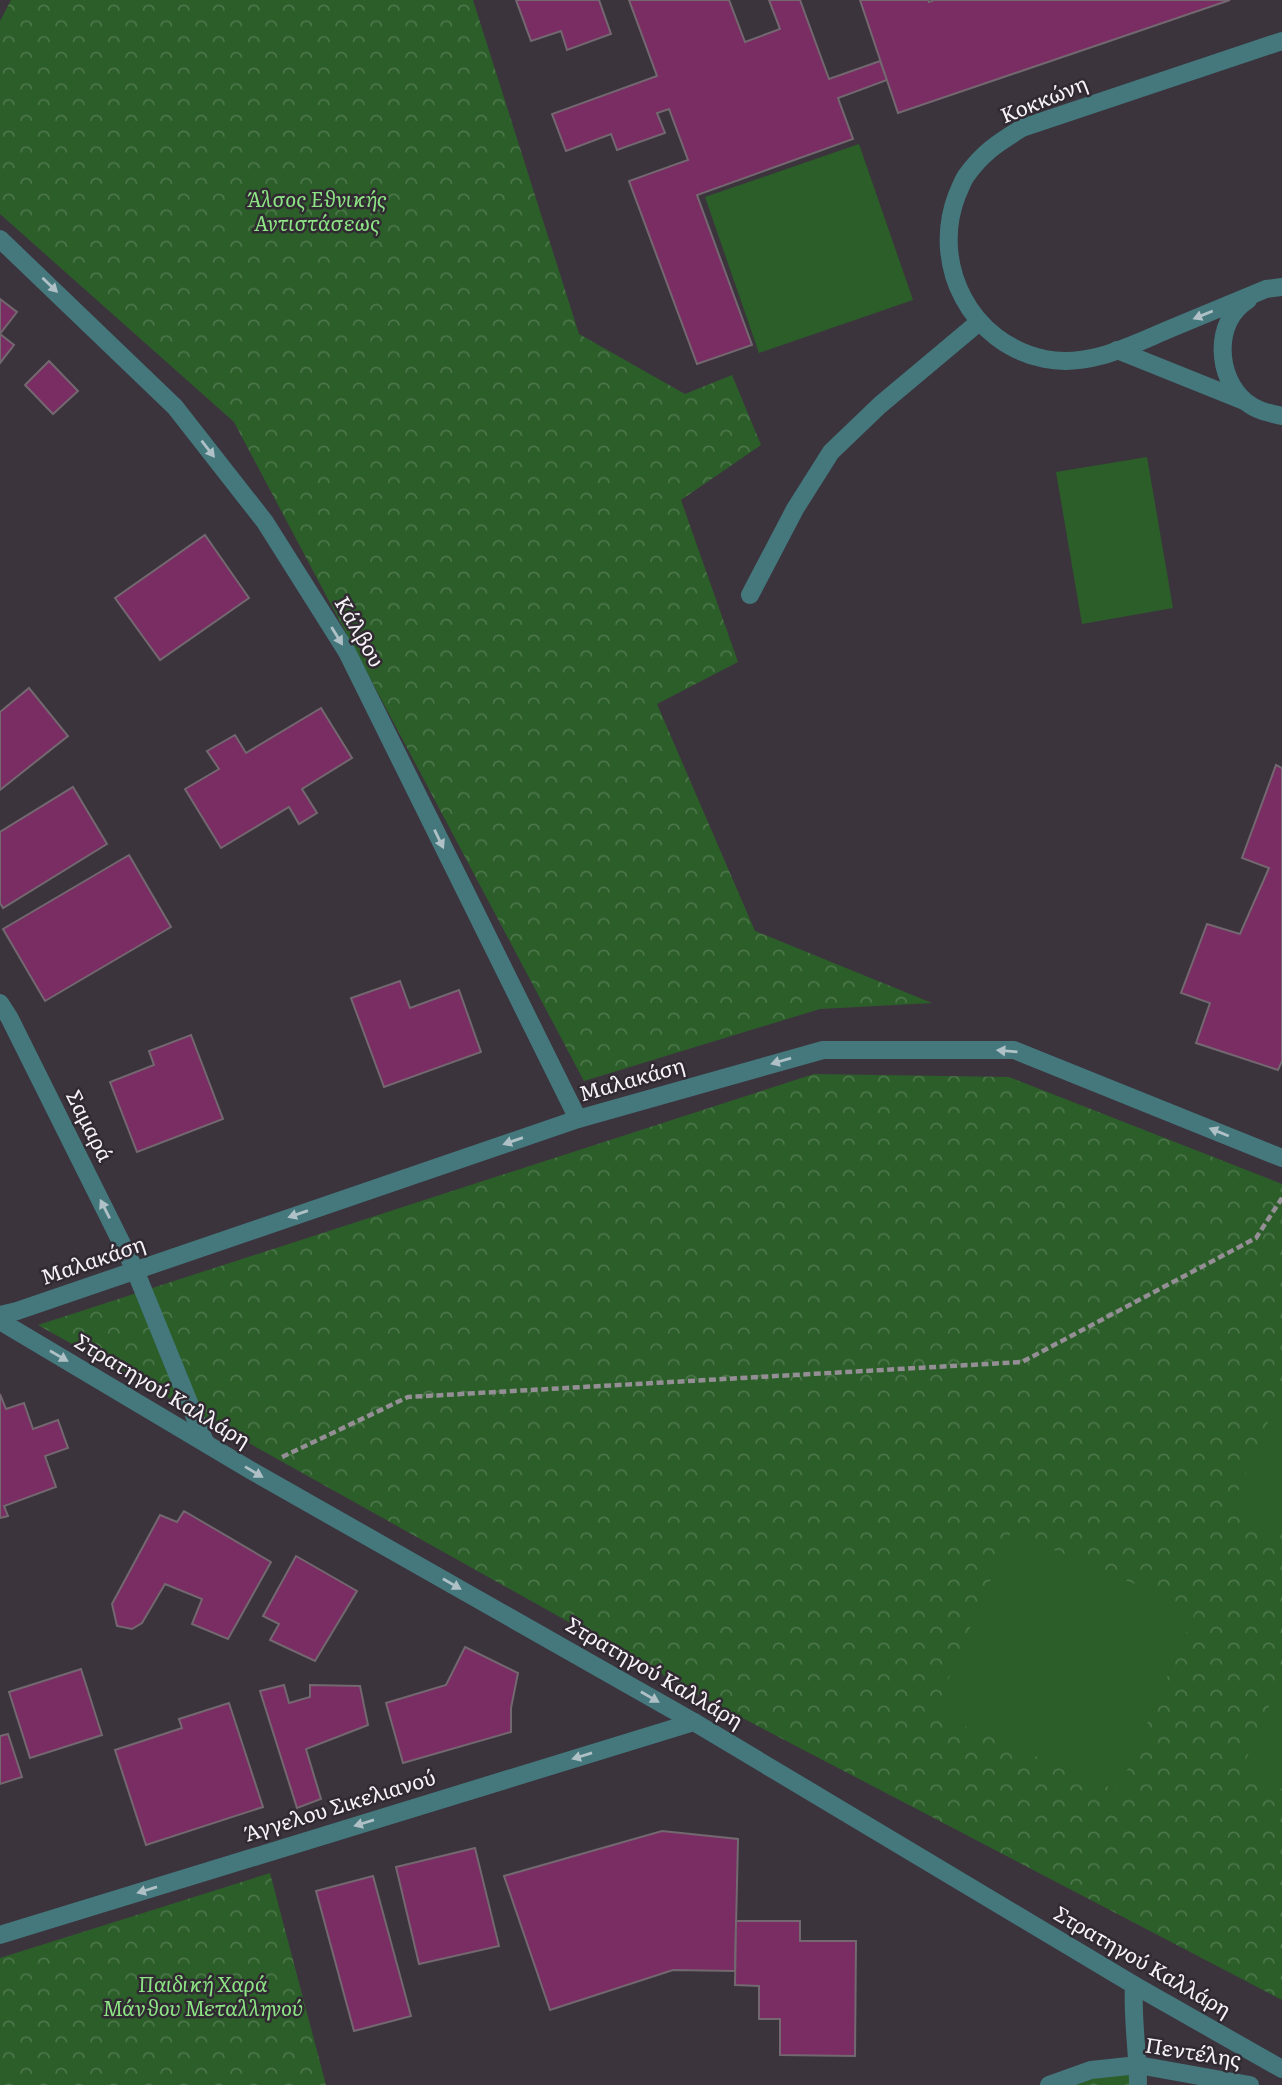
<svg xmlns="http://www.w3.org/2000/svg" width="1282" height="2085" viewBox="0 0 1282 2085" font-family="Literata,serif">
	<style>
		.park { fill: url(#park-crowns) }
		.pitch { fill: #2c5e29 }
		.building { fill: #792d63; stroke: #73686f; stroke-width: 2 }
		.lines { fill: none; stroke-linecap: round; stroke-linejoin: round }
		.path { stroke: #948e95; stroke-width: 4.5; stroke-dasharray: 7 3.5; stroke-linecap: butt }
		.lane { stroke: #44787d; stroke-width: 18 }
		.street { stroke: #44787d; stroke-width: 18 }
		.oneway { fill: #afc1c6 }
		.labels { text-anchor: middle; stroke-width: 5; stroke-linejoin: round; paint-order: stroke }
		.street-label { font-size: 21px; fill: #f6f2f7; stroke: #312a32 }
		.park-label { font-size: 21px; font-style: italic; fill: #8ce484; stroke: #312a32 }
	</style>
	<defs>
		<pattern id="park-crowns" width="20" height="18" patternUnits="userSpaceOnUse" patternTransform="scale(1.75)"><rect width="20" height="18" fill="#2c5e29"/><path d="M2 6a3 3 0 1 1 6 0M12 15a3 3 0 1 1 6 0" fill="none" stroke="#4b7649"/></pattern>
	</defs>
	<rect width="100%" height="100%" fill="#3b343d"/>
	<g class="park">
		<path d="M 11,0 L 473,0 L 579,334 L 685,394 L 732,375 L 761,445 L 681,500 L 738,662 L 657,704 L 755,931 L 932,1003 L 820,1009 L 584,1081 L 234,422 L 0,214 L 0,21 Z"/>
		<path d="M 814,1074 L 1009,1077 L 1282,1184 L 1282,2000 L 708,1700 L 38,1325 Z"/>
		<path d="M 270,1873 L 326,2085 L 0,2085 L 0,1958 Z"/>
		<path d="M 1135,2069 L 1134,2085 L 1060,2085 Z"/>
	</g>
	<g class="pitch">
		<path d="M 859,144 L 913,300 L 759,353 L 705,197 Z"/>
		<path d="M 1147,457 L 1173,608 L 1082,624 L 1056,472 Z"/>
		<path d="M 1282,1390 L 1282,1532 L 1230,1510 Z"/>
		<path d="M 1011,1532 L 1196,1610 L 1118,1791 L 934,1713 Z"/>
		<path d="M 1282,1676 L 1282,1789 L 1241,1771 Z"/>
	</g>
	<g class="building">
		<path d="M 516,0 L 599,0 L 611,34 L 567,50 L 561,31 L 531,41 Z"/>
		<path d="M 629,0 L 729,0 L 745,42 L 780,29 L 769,0 L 800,0 L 829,79 L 880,61 L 887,80 L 838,98 L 853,139 L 697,195 L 752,345 L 697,364 L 629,181 L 688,160 L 669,109 L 657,113 L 665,133 L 617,150 L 611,134 L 566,151 L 552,114 L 657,76 Z"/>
		<path d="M 860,0 L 928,0 L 929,2 L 934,0 L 1230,0 L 898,113 Z"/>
		<path d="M 0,299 L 17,312 L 0,334 L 14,345 L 0,363 Z"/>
		<path d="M 49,361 L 78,391 L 53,414 L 25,385 Z"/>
		<path d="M 205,535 L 249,598 L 160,660 L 115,598 Z"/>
		<path d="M 29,688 L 68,736 L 0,790 L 0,712 Z"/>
		<path d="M 321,708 L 352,758 L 302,789 L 317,813 L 299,824 L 289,807 L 221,848 L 185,789 L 219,769 L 207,751 L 235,735 L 246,753 Z"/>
		<path d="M 1276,765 L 1282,768 L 1282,1061 L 1278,1070 L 1196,1043 L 1210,1003 L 1181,993 L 1207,924 L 1240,934 L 1269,868 L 1242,858 Z"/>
		<path d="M 73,787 L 107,844 L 3,908 L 0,903 L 0,832 Z"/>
		<path d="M 129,855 L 171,927 L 45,1001 L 3,929 Z"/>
		<path d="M 400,981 L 410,1008 L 459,990 L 481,1052 L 384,1087 L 351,998 Z"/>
		<path d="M 191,1035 L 223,1119 L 137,1152 L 110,1082 L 154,1065 L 149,1051 Z"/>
		<path d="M 0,1394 L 6,1409 L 24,1403 L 33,1429 L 58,1420 L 68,1448 L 45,1456 L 56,1487 L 4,1506 L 8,1516 L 0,1518 Z"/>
		<path d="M 184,1511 L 271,1562 L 228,1639 L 192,1624 L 202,1599 L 165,1584 L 142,1623 L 132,1629 L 117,1626 L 112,1604 L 160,1515 L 177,1522 Z"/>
		<path d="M 296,1556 L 357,1591 L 315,1661 L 270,1640 L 279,1624 L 263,1616 Z"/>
		<path d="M 465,1647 L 518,1673 L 511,1708 L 511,1732 L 403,1763 L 386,1703 L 446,1685 Z"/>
		<path d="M 81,1669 L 102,1735 L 30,1758 L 9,1692 Z"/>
		<path d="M 284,1685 L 289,1703 L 310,1697 L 310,1685 L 360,1686 L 368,1725 L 306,1749 L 321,1799 L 297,1808 L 260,1691 Z"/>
		<path d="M 229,1703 L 263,1807 L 146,1845 L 115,1750 L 182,1728 L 179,1719 Z"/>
		<path d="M 8,1734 L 22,1777 L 0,1784 L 0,1736 Z"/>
		<path d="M 662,1831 L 738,1839 L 735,1971 L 673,1970 L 550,2010 L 504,1876 Z"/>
		<path d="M 475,1848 L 499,1946 L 419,1964 L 396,1867 Z"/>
		<path d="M 373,1876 L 411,2016 L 354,2031 L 316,1891 Z"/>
		<path d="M 736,1921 L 800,1921 L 800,1941 L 856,1941 L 855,2056 L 780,2055 L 780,2019 L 759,2019 L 759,1986 L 735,1985 Z"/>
	</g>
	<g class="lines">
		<path class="path" d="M 282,1457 L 408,1397 L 1022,1362 L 1256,1238 L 1282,1198"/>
		<g class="lane">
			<path d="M 1282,41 L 1022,128 C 998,143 983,152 966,176 C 962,182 960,189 957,195 C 930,265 971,344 1045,359 C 1090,368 1133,344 1172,328 C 1204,315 1235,302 1266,289 L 1282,287"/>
			<path d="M 1248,300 C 1213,321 1216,378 1246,402 C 1257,411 1269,413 1282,416"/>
			<path d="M 1117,350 L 1244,401"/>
			<path d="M 750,595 L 795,509 L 831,452 L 880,405 L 979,322"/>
		</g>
		<g class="street">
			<path d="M 0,239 L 175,407 L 265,522 L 347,652 L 578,1119"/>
			<path d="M 0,1003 L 9,1017 L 135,1270 L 205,1442"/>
			<path d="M 0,1315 L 17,1311 L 578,1119 L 823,1050 L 1014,1050 L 1282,1158"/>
			<path d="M 0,1321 L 252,1471 L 694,1722 L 1134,1985 L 1282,2069"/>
			<path d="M 0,1935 L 694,1722"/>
			<path d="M 1134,1985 C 1132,2019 1138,2051 1138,2085"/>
			<path d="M 1049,2085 L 1091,2070 L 1138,2065 L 1250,2085"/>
		</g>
	</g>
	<defs><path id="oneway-solid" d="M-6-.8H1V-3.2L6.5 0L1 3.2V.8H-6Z" transform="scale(1.75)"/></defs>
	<g class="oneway">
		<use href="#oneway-solid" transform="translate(50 285) rotate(44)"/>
		<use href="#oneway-solid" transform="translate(1203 315) rotate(158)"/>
		<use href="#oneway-solid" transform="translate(208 449) rotate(52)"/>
		<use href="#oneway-solid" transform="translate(337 636) rotate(58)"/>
		<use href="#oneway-solid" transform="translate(439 839) rotate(64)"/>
		<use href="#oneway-solid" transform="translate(1007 1051) rotate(-175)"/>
		<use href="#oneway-solid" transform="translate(781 1061) rotate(164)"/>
		<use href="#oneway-solid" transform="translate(1219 1132) rotate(-158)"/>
		<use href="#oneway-solid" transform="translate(513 1141) rotate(161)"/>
		<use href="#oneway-solid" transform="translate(105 1209) rotate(-117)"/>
		<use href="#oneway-solid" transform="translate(298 1214) rotate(161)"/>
		<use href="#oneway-solid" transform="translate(59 1356) rotate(30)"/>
		<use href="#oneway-solid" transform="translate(254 1472) rotate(31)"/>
		<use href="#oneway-solid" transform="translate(452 1584) rotate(30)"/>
		<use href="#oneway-solid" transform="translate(650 1697) rotate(30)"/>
		<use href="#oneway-solid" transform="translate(582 1756) rotate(163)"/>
		<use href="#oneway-solid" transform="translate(364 1823) rotate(163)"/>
		<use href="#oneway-solid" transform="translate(147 1890) rotate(163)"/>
	</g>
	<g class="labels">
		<g class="street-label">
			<text transform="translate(1044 100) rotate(-22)" y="7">Κοκκώνη</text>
			<text transform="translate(359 632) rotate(60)" y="7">Κάλβου</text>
			<text transform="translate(632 1080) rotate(-16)" y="7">Μαλακάση</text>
			<text transform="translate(89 1126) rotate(63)" y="7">Σαμαρά</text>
			<text transform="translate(93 1261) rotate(-19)" y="7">Μαλακάση</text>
			<text transform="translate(162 1391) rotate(31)" y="7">Στρατηγού Καλλάρη</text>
			<text transform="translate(654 1673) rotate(30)" y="7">Στρατηγού Καλλάρη</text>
			<text transform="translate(340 1806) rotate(-17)" y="7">Άγγελου Σικελιανού</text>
			<text transform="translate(1142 1962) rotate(30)" y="7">Στρατηγού Καλλάρη</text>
			<text transform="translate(1193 2053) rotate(9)" y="7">Πεντέλης</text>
		</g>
		<g class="park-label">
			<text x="317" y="207">Άλσος Εθνικής<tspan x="317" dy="24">Αντιστάσεως</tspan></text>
			<text x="203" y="1992">Παιδική Χαρά<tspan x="203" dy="24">Μάνθου Μεταλληνού</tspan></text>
		</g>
	</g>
</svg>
